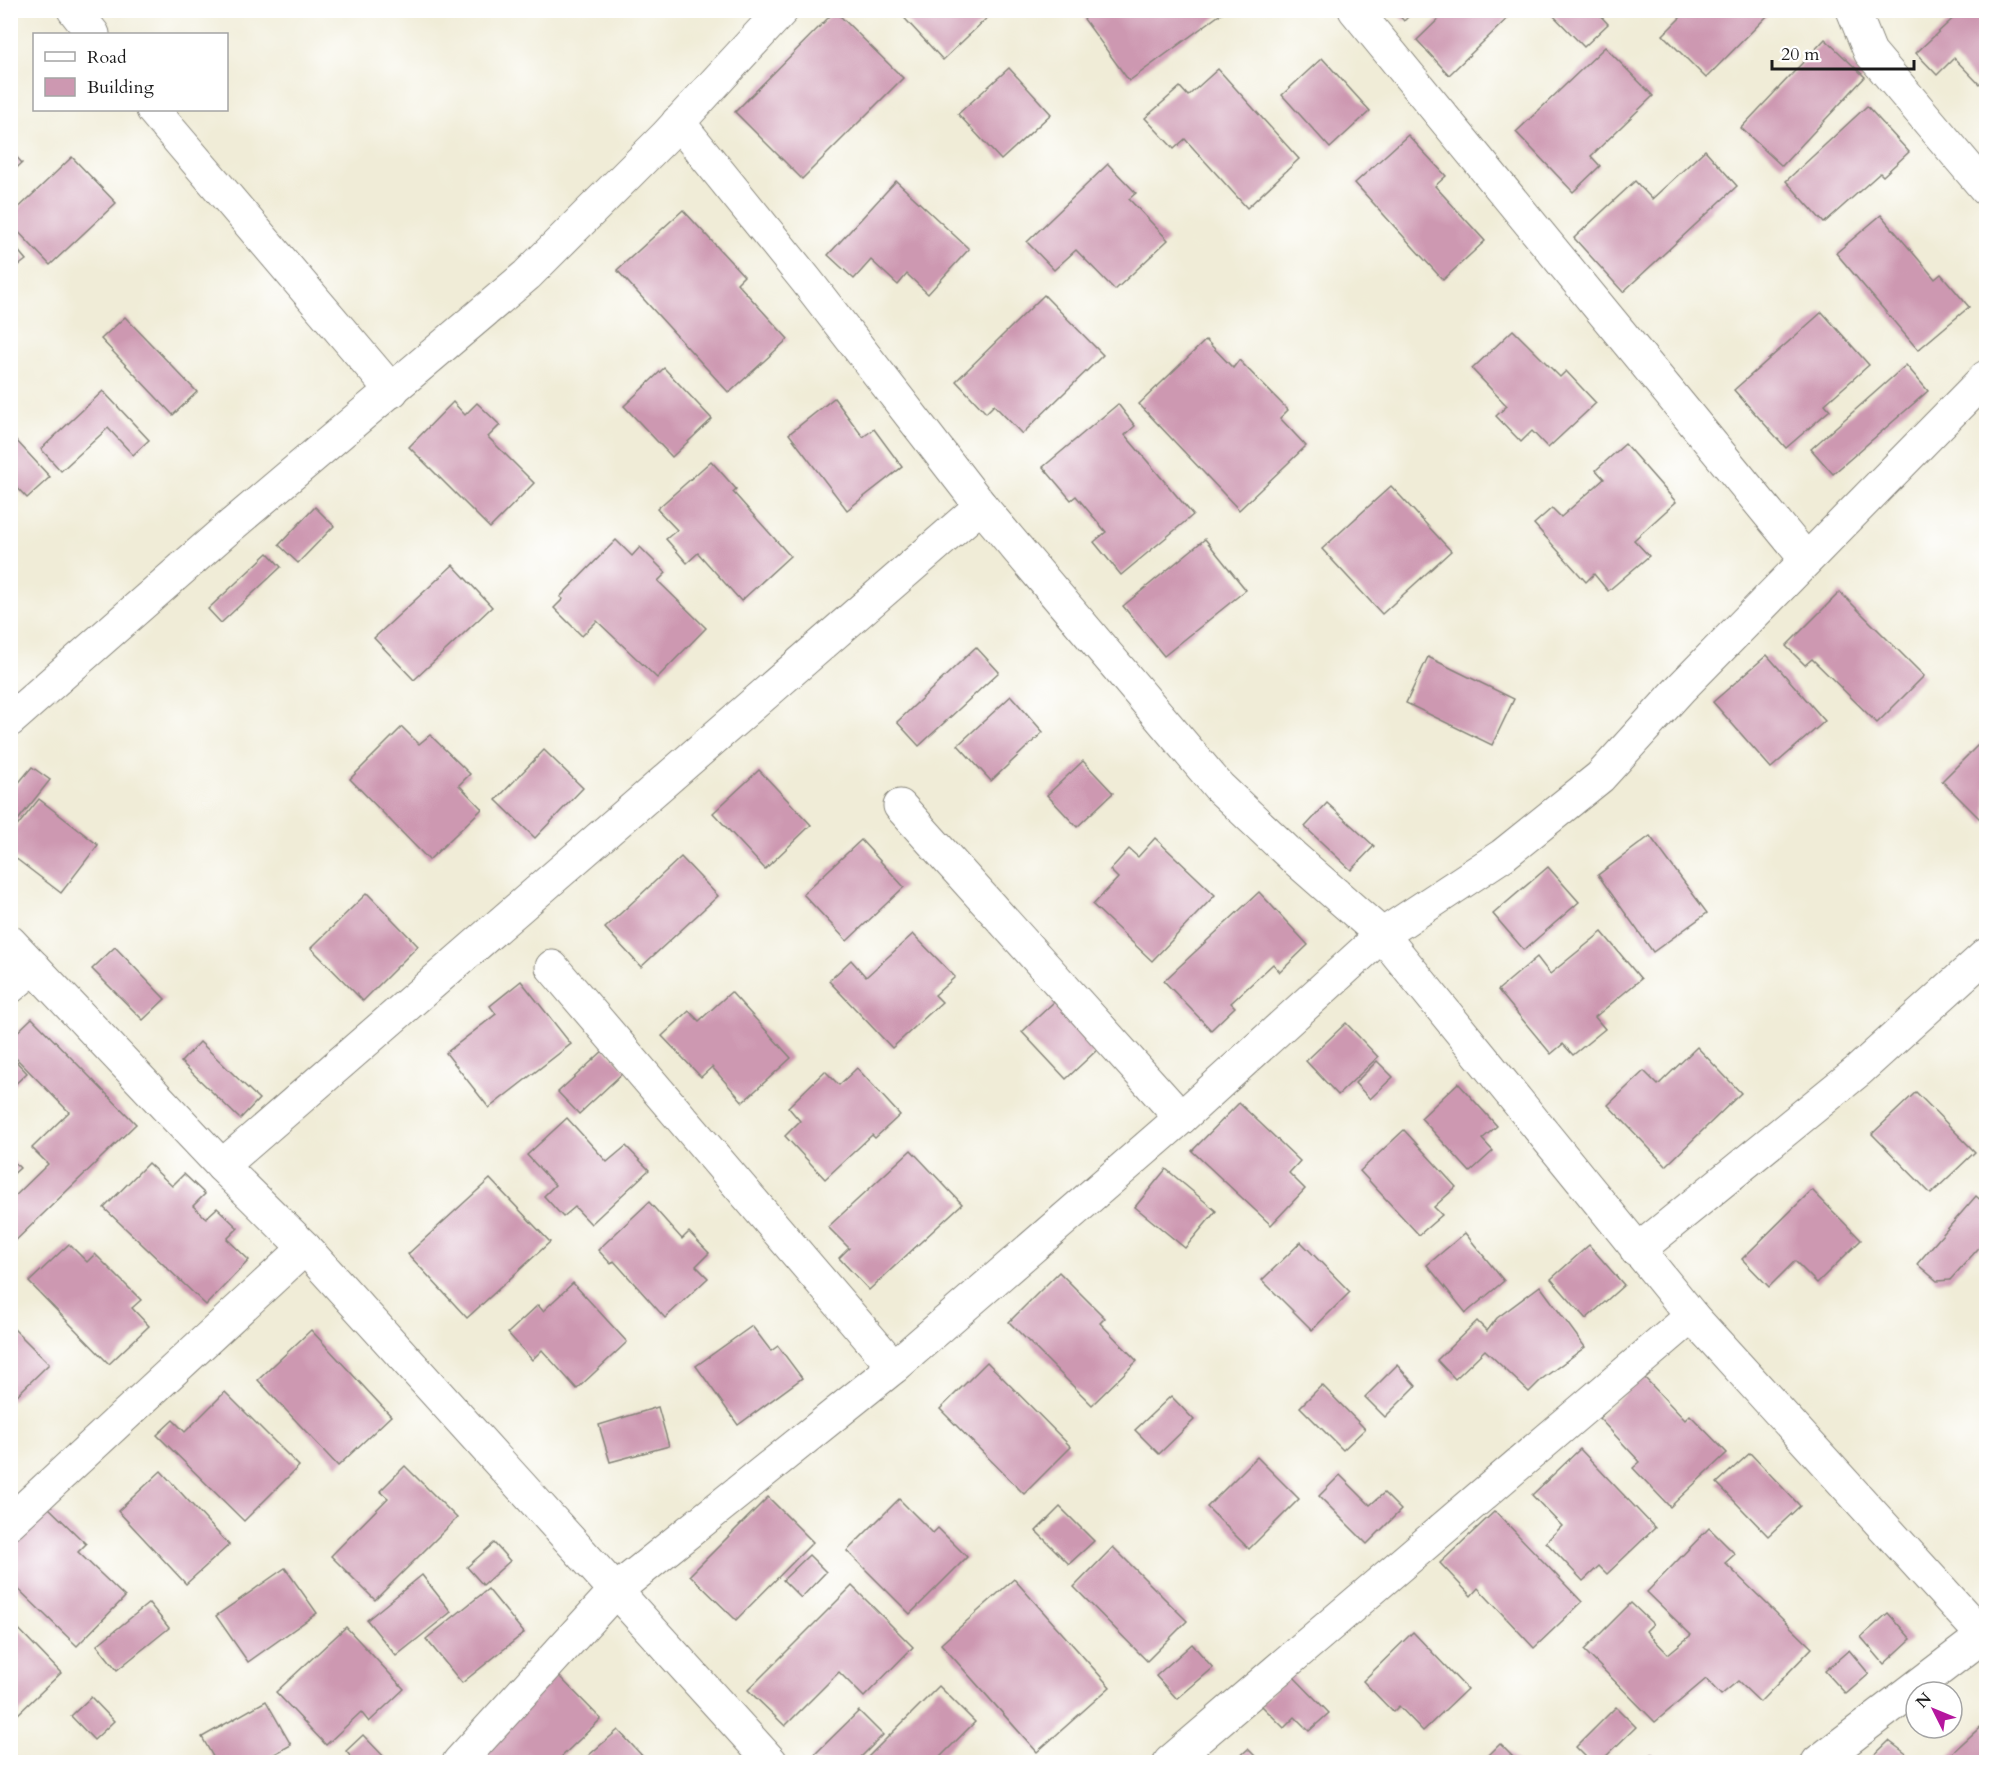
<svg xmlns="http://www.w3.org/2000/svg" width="1997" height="1773" viewBox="0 0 1997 1773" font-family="Cardo,serif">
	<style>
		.building { fill: #cd98b1 }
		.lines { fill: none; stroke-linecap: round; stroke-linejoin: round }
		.street-casing { stroke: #86847a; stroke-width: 35 }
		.street { stroke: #fff; stroke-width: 33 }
	</style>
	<rect width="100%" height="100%" fill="#fff"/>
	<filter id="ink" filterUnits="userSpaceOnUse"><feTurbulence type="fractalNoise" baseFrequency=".0167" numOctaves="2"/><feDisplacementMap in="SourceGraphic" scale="12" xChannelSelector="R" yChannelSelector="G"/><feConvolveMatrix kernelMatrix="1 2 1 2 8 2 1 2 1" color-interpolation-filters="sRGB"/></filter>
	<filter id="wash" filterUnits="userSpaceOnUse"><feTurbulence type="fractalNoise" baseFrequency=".008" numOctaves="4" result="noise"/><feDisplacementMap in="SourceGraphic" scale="24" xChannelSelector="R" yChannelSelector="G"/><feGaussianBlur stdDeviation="1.35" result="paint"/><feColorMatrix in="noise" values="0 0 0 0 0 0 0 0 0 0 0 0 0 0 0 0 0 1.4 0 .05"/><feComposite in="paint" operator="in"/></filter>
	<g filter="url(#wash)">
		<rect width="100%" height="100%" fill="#f0ecd7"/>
		<g id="blocks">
			<g class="building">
				<path d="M 897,10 L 984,10 L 989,16 L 943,60 Z"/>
				<path d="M 1095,10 L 1226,10 L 1129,81 L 1084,19 Z"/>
				<path d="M 1394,10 L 1415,10 L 1404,21 Z"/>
				<path d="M 1448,10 L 1516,10 L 1449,75 L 1417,40 Z"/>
				<path d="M 1548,10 L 1595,10 L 1608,24 L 1584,47 Z"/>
				<path d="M 1688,10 L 1773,10 L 1706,78 L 1663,35 Z"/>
				<path d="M 1962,10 L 1986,10 L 1986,77 L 1979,84 L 1954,58 L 1937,75 L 1916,53 Z"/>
				<path d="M 835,11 L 903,78 L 802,179 L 735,112 Z"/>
				<path d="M 1825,39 L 1865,77 L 1782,166 L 1741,128 Z"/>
				<path d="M 1605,47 L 1653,96 L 1591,156 L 1600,166 L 1573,192 L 1516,132 Z"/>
				<path d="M 1322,58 L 1370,111 L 1330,148 L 1282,95 Z"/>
				<path d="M 1009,68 L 1051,114 L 1001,160 L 958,114 Z"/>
				<path d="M 1218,69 L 1299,159 L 1247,208 L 1185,139 L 1174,149 L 1145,118 L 1180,87 L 1188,96 Z"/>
				<path d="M 1867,106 L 1909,152 L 1883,176 L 1880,173 L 1824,223 L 1786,181 Z"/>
				<path d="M 1408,135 L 1446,176 L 1435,186 L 1485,241 L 1443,280 L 1355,183 Z"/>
				<path d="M 10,150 L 22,163 L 10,174 Z"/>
				<path d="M 1705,150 L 1737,186 L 1623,292 L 1574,238 L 1635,181 L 1652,199 Z"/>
				<path d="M 72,157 L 116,203 L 50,265 L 10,223 L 10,216 Z"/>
				<path d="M 1108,164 L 1136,193 L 1129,199 L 1168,240 L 1115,290 L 1076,250 L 1054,270 L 1027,242 Z"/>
				<path d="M 896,181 L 969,249 L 928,294 L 907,274 L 898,285 L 871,260 L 854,279 L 828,255 Z"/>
				<path d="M 683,210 L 744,276 L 737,283 L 788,339 L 729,393 L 617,270 Z"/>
				<path d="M 1881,215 L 1935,279 L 1941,274 L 1969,307 L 1918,350 L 1836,253 Z"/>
				<path d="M 10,241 L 26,260 L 10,272 Z"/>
				<path d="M 1044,295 L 1103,355 L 1022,434 L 994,405 L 986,413 L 956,381 Z"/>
				<path d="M 1822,312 L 1869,365 L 1825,404 L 1830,410 L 1786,448 L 1734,390 Z"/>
				<path d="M 125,317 L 197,392 L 173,415 L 101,339 Z"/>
				<path d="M 1513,330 L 1560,377 L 1566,371 L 1596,403 L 1548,448 L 1532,431 L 1521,442 L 1496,416 L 1507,406 L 1472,369 Z"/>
				<path d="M 1206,340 L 1233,368 L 1239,360 L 1288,410 L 1280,418 L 1306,446 L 1239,510 L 1139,404 Z"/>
				<path d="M 1906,365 L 1928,391 L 1833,474 L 1811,449 Z"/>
				<path d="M 664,368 L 712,419 L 672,457 L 624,406 Z"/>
				<path d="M 103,391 L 149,440 L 133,455 L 108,428 L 61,471 L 41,449 Z"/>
				<path d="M 834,398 L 863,437 L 874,429 L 902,467 L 847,510 L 789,434 Z"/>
				<path d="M 453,402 L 465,415 L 477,403 L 500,425 L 488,437 L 534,483 L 490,528 L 409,447 Z"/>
				<path d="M 1118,404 L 1135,426 L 1125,435 L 1193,515 L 1121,575 L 1094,542 L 1106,532 L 1076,496 L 1071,500 L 1043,467 Z"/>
				<path d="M 14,438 L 50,477 L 27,498 L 10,480 L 10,442 Z"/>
				<path d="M 1625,444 L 1676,502 L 1634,540 L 1649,556 L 1608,591 L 1594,574 L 1586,582 L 1534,524 L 1552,508 L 1561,517 L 1604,479 L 1596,470 Z"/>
				<path d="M 711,461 L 736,489 L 733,492 L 790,556 L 741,601 L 698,553 L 687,563 L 666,539 L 677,530 L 657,509 Z"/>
				<path d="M 1391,486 L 1451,551 L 1382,614 L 1322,549 Z"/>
				<path d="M 315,507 L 334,526 L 298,563 L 279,545 Z"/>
				<path d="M 1205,539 L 1246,590 L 1164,656 L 1123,606 Z"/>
				<path d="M 616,540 L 632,556 L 640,547 L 666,573 L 658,581 L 706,628 L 657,678 L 597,621 L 582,636 L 554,608 L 563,599 L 560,597 Z"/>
				<path d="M 268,553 L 281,567 L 221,623 L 208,609 Z"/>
				<path d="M 453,565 L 492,607 L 414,680 L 374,638 Z"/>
				<path d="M 1840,592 L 1924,676 L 1877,723 L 1812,659 L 1805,665 L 1786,646 Z"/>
				<path d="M 976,647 L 999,672 L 919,746 L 897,722 Z"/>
				<path d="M 1767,655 L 1825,721 L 1771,768 L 1713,702 Z"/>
				<path d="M 1428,657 L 1514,699 L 1492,745 L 1406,703 Z"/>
				<path d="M 1011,696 L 1043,732 L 991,781 L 958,745 Z"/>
				<path d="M 402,727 L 419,744 L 430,735 L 470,774 L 459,785 L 482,809 L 429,860 L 350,779 Z"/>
				<path d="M 1986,737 L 1986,825 L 1942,781 Z"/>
				<path d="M 544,750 L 583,788 L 535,838 L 496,800 Z"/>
				<path d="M 1083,761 L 1113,793 L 1077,827 L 1047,795 Z"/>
				<path d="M 32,767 L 50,780 L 10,830 L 10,793 Z"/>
				<path d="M 759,770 L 811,825 L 765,869 L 713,813 Z"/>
				<path d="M 39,799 L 98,845 L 61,893 L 10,854 L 10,835 Z"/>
				<path d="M 1327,803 L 1374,846 L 1351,870 L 1305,827 Z"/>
				<path d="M 1650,836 L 1707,913 L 1653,952 L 1598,875 Z"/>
				<path d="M 1155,838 L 1215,895 L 1152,961 L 1093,905 L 1118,878 L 1110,870 L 1129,849 L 1138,857 Z"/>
				<path d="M 861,840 L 904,887 L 847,941 L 803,894 Z"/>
				<path d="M 681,857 L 718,896 L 641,967 L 605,928 Z"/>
				<path d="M 1548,867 L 1579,902 L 1524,950 L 1493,914 Z"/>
				<path d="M 1259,892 L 1308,945 L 1280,972 L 1273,964 L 1231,1003 L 1235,1007 L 1211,1030 L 1164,981 Z"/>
				<path d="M 367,893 L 418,946 L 363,1001 L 311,948 Z"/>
				<path d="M 1602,932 L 1641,979 L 1595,1017 L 1605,1029 L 1573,1055 L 1563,1044 L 1551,1054 L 1498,990 L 1537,957 L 1550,974 Z"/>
				<path d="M 913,934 L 955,977 L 935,995 L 942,1002 L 892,1048 L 829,981 L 851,960 L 866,977 Z"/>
				<path d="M 115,947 L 165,999 L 143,1020 L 92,969 Z"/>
				<path d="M 521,981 L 571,1044 L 489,1108 L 446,1053 L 496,1014 L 490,1006 Z"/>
				<path d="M 731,992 L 791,1058 L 743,1102 L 712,1067 L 701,1077 L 662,1036 L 689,1011 L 699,1021 Z"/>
				<path d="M 1054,1002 L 1098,1049 L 1066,1079 L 1022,1032 Z"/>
				<path d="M 32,1018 L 136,1124 L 10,1246 L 10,1201 L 48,1164 L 32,1148 L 69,1112 L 10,1052 L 10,1039 Z"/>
				<path d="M 1346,1023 L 1378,1057 L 1338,1095 L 1306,1061 Z"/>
				<path d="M 200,1042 L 259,1099 L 240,1119 L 181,1062 Z"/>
				<path d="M 1697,1047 L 1741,1093 L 1666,1166 L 1608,1105 L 1644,1071 L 1658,1085 Z"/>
				<path d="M 605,1049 L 626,1070 L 579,1114 L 558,1092 Z"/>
				<path d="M 10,1055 L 27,1073 L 10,1089 Z"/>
				<path d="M 1377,1061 L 1393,1077 L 1370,1099 L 1355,1083 Z"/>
				<path d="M 857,1068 L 900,1115 L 875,1138 L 872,1135 L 825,1179 L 785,1136 L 800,1121 L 788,1107 L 825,1071 L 839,1085 Z"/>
				<path d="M 1458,1083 L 1497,1126 L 1482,1139 L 1493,1151 L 1470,1172 L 1421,1118 Z"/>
				<path d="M 1916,1092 L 1975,1152 L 1931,1194 L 1872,1134 Z"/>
				<path d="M 1239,1103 L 1300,1161 L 1289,1173 L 1305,1189 L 1271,1225 L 1192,1151 Z"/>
				<path d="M 567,1118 L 607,1162 L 626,1146 L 649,1170 L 591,1224 L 575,1207 L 563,1217 L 544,1196 L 555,1185 L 527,1155 Z"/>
				<path d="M 1404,1130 L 1456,1187 L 1434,1207 L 1442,1215 L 1419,1235 L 1360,1171 Z"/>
				<path d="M 911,1150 L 962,1204 L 869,1290 L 839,1258 L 849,1248 L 828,1227 Z"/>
				<path d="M 10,1158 L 20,1168 L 10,1177 Z"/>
				<path d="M 148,1163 L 172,1186 L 184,1174 L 205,1194 L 193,1206 L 206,1218 L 217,1208 L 238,1228 L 227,1239 L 249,1260 L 206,1305 L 104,1208 Z"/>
				<path d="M 1166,1169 L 1216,1211 L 1185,1248 L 1135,1207 Z"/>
				<path d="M 490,1179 L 550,1242 L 467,1318 L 408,1254 Z"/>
				<path d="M 1812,1190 L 1861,1240 L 1817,1283 L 1795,1261 L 1769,1287 L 1742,1259 Z"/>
				<path d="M 1976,1196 L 1986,1205 L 1986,1240 L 1950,1280 L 1937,1281 L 1917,1264 Z"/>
				<path d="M 649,1202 L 682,1239 L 689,1232 L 709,1253 L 696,1266 L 708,1278 L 665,1318 L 614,1261 L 611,1264 L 598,1250 Z"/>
				<path d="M 1465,1233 L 1504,1281 L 1466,1313 L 1427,1265 Z"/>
				<path d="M 1301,1242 L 1350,1292 L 1312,1330 L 1262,1280 Z"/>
				<path d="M 69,1244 L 87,1262 L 95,1254 L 141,1300 L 132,1308 L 149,1326 L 109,1364 L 29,1282 Z"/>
				<path d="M 1589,1245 L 1624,1285 L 1586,1319 L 1551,1279 Z"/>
				<path d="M 1059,1272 L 1105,1318 L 1100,1323 L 1137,1361 L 1092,1405 L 1009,1322 Z"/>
				<path d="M 573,1283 L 627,1342 L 577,1389 L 542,1350 L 532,1360 L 508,1333 L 538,1305 L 543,1311 Z"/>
				<path d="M 1540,1286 L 1585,1347 L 1542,1379 L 1529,1392 L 1485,1350 L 1455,1379 L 1437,1360 L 1477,1321 L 1487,1331 L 1497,1318 Z"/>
				<path d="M 10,1325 L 49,1364 L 10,1402 Z"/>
				<path d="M 752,1326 L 771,1351 L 778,1346 L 802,1378 L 738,1425 L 696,1366 Z"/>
				<path d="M 311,1330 L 391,1416 L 338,1466 L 258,1380 Z"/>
				<path d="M 987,1362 L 1071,1447 L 1024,1494 L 940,1409 Z"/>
				<path d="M 1397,1365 L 1416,1386 L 1385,1417 L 1365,1397 Z"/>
				<path d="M 1643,1376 L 1685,1420 L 1690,1415 L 1727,1453 L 1670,1507 L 1633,1468 L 1640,1462 L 1599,1418 Z"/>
				<path d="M 1322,1385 L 1365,1429 L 1343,1450 L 1300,1407 Z"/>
				<path d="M 225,1392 L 299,1466 L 244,1521 L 157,1435 L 173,1420 L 185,1432 Z"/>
				<path d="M 1171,1396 L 1194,1420 L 1159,1454 L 1135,1430 Z"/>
				<path d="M 658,1407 L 669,1446 L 610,1462 L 599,1425 Z"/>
				<path d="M 1580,1449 L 1655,1528 L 1607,1574 L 1599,1566 L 1583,1581 L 1546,1542 L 1562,1526 L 1532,1495 Z"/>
				<path d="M 1750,1453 L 1800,1506 L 1768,1536 L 1717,1483 Z"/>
				<path d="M 1257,1457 L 1299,1499 L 1249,1549 L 1207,1507 Z"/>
				<path d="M 405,1466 L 457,1518 L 375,1600 L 331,1556 L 388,1498 L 380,1491 Z"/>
				<path d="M 161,1471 L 229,1545 L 186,1584 L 118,1511 Z"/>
				<path d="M 1340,1475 L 1370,1505 L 1384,1493 L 1401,1510 L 1367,1544 L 1319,1496 Z"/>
				<path d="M 768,1497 L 813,1542 L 736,1620 L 690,1575 Z"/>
				<path d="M 899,1499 L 933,1533 L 938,1528 L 967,1557 L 910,1614 L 847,1551 Z"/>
				<path d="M 47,1506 L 86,1544 L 78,1552 L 125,1597 L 77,1646 L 10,1581 L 10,1543 Z"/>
				<path d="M 1060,1507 L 1094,1541 L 1069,1564 L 1036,1531 Z"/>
				<path d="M 1495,1511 L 1582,1602 L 1534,1648 L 1478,1588 L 1471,1596 L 1440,1563 Z"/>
				<path d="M 1709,1528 L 1735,1554 L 1725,1563 L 1812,1648 L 1760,1702 L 1738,1681 L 1721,1695 L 1706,1679 L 1655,1722 L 1584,1650 L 1631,1603 L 1653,1624 L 1646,1631 L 1668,1654 L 1691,1635 L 1647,1592 Z"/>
				<path d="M 494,1543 L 510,1561 L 483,1585 L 467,1567 Z"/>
				<path d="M 1113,1547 L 1187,1621 L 1147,1661 L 1074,1587 Z"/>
				<path d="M 809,1555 L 826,1572 L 801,1598 L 783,1580 Z"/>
				<path d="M 285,1568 L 317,1613 L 248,1662 L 216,1616 Z"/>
				<path d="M 422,1575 L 451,1612 L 396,1656 L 367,1620 Z"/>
				<path d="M 1014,1579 L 1110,1687 L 1037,1752 L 941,1644 Z"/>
				<path d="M 852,1586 L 913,1647 L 864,1697 L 839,1672 L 785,1726 L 748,1690 Z"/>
				<path d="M 488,1589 L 524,1633 L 462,1683 L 426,1639 Z"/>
				<path d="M 149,1603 L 169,1628 L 117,1670 L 97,1645 Z"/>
				<path d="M 1888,1613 L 1911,1639 L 1884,1664 L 1861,1637 Z"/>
				<path d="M 10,1620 L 61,1673 L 16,1716 L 10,1710 Z"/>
				<path d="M 346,1627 L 404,1689 L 369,1722 L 361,1712 L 326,1745 L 276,1692 Z"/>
				<path d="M 1413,1632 L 1467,1689 L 1423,1731 L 1399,1706 L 1393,1712 L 1363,1681 Z"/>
				<path d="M 1192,1644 L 1213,1668 L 1177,1699 L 1156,1676 Z"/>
				<path d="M 1849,1650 L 1869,1674 L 1846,1694 L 1825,1671 Z"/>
				<path d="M 557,1674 L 601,1719 L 556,1762 L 466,1762 Z"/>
				<path d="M 1291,1674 L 1329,1713 L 1309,1731 L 1295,1717 L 1284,1728 L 1260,1704 Z"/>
				<path d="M 939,1686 L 975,1722 L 935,1762 L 863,1762 Z"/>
				<path d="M 91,1697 L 114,1721 L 94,1740 L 71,1716 Z"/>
				<path d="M 266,1701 L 291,1745 L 260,1762 L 216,1762 L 202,1737 Z"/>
				<path d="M 1616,1707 L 1636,1727 L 1600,1762 L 1591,1762 L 1576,1747 Z"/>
				<path d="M 859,1711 L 883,1735 L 856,1762 L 814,1762 L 810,1759 Z"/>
				<path d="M 1986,1722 L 1986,1762 L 1942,1762 Z"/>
				<path d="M 618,1730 L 648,1762 L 581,1762 Z"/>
				<path d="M 363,1735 L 389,1762 L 345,1762 L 351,1757 L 346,1751 Z"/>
				<path d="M 1889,1741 L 1917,1762 L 1867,1762 Z"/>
				<path d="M 1500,1744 L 1518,1762 L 1482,1762 Z"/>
				<path d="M 1248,1749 L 1261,1762 L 1234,1762 Z"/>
				<path d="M 1652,1754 L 1661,1762 L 1643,1762 Z"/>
			</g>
		</g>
	</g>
	<g filter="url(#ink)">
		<use href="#blocks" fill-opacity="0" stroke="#86847a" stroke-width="1.5"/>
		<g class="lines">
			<g class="street-casing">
				<g id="street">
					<path d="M 74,10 L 93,34"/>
					<path d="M 1355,10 L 1806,559"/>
					<path d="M 1853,10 L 1870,52 L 1986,189"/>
					<path d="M 153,110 L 392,391"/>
					<path d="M 678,122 L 806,280 L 981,506 L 1219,787 L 1292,856 L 1382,935 L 1692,1316 L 1986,1639"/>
					<path d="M 10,720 L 226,530 L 527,275 L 666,136 L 782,10"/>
					<path d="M 900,806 L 1181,1118"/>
					<path d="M 10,942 L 222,1166 L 305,1248 L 771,1762"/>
					<path d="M 552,967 L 894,1367"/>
					<path d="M 10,987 L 34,967"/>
					<path d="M 222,1166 L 981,506"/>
					<path d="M 1637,1251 L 1858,1071 L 1986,955"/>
					<path d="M 10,1522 L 305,1248"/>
					<path d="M 459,1762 L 615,1591 L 894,1367 L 1181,1118 L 1382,935 L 1503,855 L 1600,777 L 1681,688 L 1986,377"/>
					<path d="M 1170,1762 L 1692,1316"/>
					<path d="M 1818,1762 L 1983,1636"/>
				</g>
			</g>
			<use href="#street" class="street"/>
		</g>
	</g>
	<rect width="1997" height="1773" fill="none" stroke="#fff" stroke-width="36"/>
	<rect x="33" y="33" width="195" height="78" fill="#ffffff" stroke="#a4a4a4" stroke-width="1.5"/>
	<rect x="45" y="52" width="30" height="9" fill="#ffffff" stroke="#a4a4a4" stroke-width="1.5"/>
	<text x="87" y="63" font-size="18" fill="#1c1c1c">Road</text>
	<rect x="45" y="78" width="30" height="18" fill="#cd98b1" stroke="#a4a4a4" stroke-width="1.5"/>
	<text x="87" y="93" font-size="18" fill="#1c1c1c">Building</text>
	<g transform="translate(1934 1710) rotate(313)"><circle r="28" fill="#ffffff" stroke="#a4a4a4" stroke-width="1.5"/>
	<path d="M0-4.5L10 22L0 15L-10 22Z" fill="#b5179e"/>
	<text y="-9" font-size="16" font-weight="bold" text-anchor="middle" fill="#1c1c1c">N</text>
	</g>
	<path d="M1772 60v9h142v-9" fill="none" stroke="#1c1c1c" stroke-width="3"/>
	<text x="1781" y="60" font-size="18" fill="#1c1c1c" stroke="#ffffff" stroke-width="4.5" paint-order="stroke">20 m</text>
</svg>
